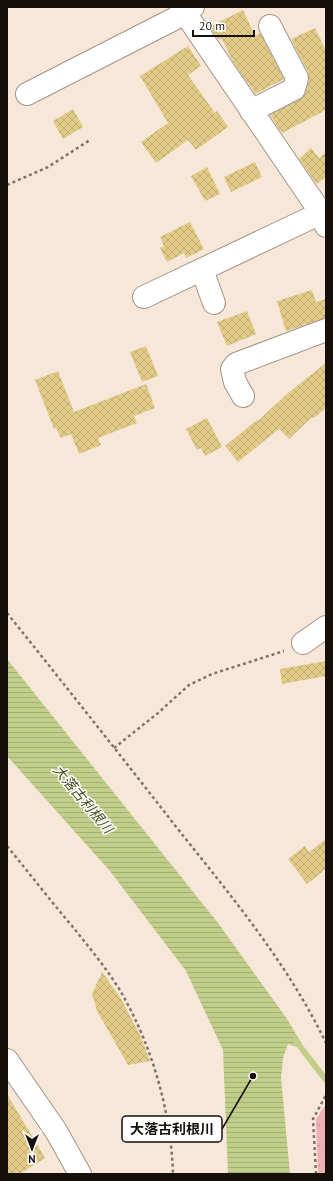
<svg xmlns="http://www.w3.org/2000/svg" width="333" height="1181" viewBox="0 0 333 1181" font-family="'PT Sans','Noto Sans JP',sans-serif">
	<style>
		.grass { fill: url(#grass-tufts) }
		.water { fill: url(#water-rules) }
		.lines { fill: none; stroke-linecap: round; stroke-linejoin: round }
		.stream { stroke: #c0ce8a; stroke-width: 6 }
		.building { fill: url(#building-cross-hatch) }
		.minor-casing { stroke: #a29486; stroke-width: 24 }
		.path { stroke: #7d736a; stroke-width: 2.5; stroke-dasharray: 3 3; stroke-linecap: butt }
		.minor { stroke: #fff; stroke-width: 22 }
		.labels { text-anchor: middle; stroke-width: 3; stroke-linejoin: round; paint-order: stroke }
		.water-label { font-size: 14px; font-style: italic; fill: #444d1b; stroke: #fff }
		.leader { fill: none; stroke: #15100b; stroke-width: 1.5 }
		.callout-dot { fill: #15100b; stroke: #fff; stroke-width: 1.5 }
		.callout { fill: #fff; stroke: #15100b; stroke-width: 1.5 }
		.callout-label { font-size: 14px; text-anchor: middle; font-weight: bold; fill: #15100b }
	</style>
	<defs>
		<pattern id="grass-tufts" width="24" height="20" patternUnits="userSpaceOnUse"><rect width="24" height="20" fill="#efb0b6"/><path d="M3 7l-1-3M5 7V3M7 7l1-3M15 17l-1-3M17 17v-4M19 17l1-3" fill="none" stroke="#cc969b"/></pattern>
		<pattern id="water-rules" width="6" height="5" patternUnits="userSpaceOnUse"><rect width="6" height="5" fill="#c0ce8a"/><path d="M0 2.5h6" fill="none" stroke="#a4b076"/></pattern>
		<pattern id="building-cross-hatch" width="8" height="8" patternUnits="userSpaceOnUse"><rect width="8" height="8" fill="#e1cb87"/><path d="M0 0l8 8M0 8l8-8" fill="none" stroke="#c0ad73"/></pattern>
	</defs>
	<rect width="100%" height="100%" fill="#f7e7d9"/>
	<path class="grass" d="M 326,1104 L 326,1174 L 318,1174 L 316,1119 Z"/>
	<path class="water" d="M 7,659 L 218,923 L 287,1019 L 302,1044 L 296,1047 L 288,1044 L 283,1058 L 281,1078 L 290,1174 L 228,1174 L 223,1050 L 186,971 L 110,871 L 7,756 Z"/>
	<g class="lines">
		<path class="stream" d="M 295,1040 L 326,1080"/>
	</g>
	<g class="building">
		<path d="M 243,10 L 255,36 L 260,33 L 284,79 L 255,94 L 251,86 L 250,86 L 233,62 L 222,39 L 219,40 L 209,27 Z"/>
		<path d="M 315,28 L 326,51 L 326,110 L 282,133 L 270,115 L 303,97 L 309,81 L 308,72 L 291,39 Z"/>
		<path d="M 188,46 L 201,66 L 188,75 L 215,113 L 217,111 L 228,127 L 196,150 L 188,140 L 156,163 L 141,142 L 168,123 L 140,76 Z"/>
		<path d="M 73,109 L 83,127 L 63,139 L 53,121 Z"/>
		<path d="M 311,148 L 319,158 L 326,152 L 326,177 L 317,184 L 299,159 Z"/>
		<path d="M 255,162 L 262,177 L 231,192 L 224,177 Z"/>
		<path d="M 207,167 L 220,194 L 205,201 L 191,176 Z"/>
		<path d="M 190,222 L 204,249 L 186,258 L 184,253 L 167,262 L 160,248 L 164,246 L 160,237 Z"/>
		<path d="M 312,290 L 316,302 L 326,299 L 326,318 L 286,331 L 277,301 Z"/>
		<path d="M 247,311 L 256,334 L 227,346 L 217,322 Z"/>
		<path d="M 146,346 L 158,376 L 142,382 L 130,352 Z"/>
		<path d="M 326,363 L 326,408 L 314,418 L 312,417 L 289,439 L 279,429 L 238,462 L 225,446 L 257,420 L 258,421 L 288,393 Z"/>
		<path d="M 58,371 L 74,412 L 146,384 L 155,408 L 134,416 L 137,423 L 98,438 L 101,445 L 79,454 L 71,434 L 61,438 L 56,428 L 54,429 L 35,380 Z"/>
		<path d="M 207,418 L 222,447 L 205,456 L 201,448 L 197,450 L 186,429 Z"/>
		<path d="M 326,661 L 326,676 L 282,684 L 280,669 Z"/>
		<path d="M 326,839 L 326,869 L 307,884 L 288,859 L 305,846 L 309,852 Z"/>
		<path d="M 102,972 L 120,997 L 140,1035 L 150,1061 L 128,1065 L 97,1011 L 92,994 Z"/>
		<path d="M 7,1094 L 45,1158 L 20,1174 L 7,1174 Z"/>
	</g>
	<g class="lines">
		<g class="minor-casing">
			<g id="minor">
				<path d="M 181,7 L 321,213 L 326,226"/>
				<path d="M 27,94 L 174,19 L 193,7"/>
				<path d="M 251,111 L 294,89 L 297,78 L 270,26"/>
				<path d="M 202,270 L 214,303"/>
				<path d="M 144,297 L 321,213"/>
				<path d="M 243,396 L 235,382 L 232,369 L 236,364 L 326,330"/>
				<path d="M 303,643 L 326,627"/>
				<path d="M 7,1060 L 56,1131 L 80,1174"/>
			</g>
		</g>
		<g class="path">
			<path d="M 7,185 L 48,167 L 90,140"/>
			<path d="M 7,613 C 64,684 121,756 177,828 C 232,897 288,964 326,1043"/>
			<path d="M 114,748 L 158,713 L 189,685 L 212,674 L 284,651"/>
			<path d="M 7,846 C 29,873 50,900 72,926 C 89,947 107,969 121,992 C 152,1046 171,1111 173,1174"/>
			<path d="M 316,1174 L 313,1119 L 326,1095"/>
		</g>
		<use href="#minor" class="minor"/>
	</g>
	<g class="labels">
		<g class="water-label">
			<text transform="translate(83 799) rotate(50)" y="5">大落古利根川</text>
		</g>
	</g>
	<path class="leader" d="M253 1076L222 1129"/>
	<circle class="callout-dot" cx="253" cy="1076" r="4"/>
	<rect class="callout" x="122" y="1116" width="100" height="26" rx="4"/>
	<g class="callout-label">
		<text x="172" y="1134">大落古利根川</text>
	</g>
	<rect width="333" height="1181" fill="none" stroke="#15100b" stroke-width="16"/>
	<g transform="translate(32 1149) rotate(180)" stroke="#ffffff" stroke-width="3" paint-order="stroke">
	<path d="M0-3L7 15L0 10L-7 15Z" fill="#15100b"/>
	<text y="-6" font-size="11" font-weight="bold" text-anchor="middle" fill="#15100b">N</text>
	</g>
	<path d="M193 30v6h61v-6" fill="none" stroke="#15100b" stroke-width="2"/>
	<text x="199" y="30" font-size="12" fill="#15100b" stroke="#ffffff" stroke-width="3" paint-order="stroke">20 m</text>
</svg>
